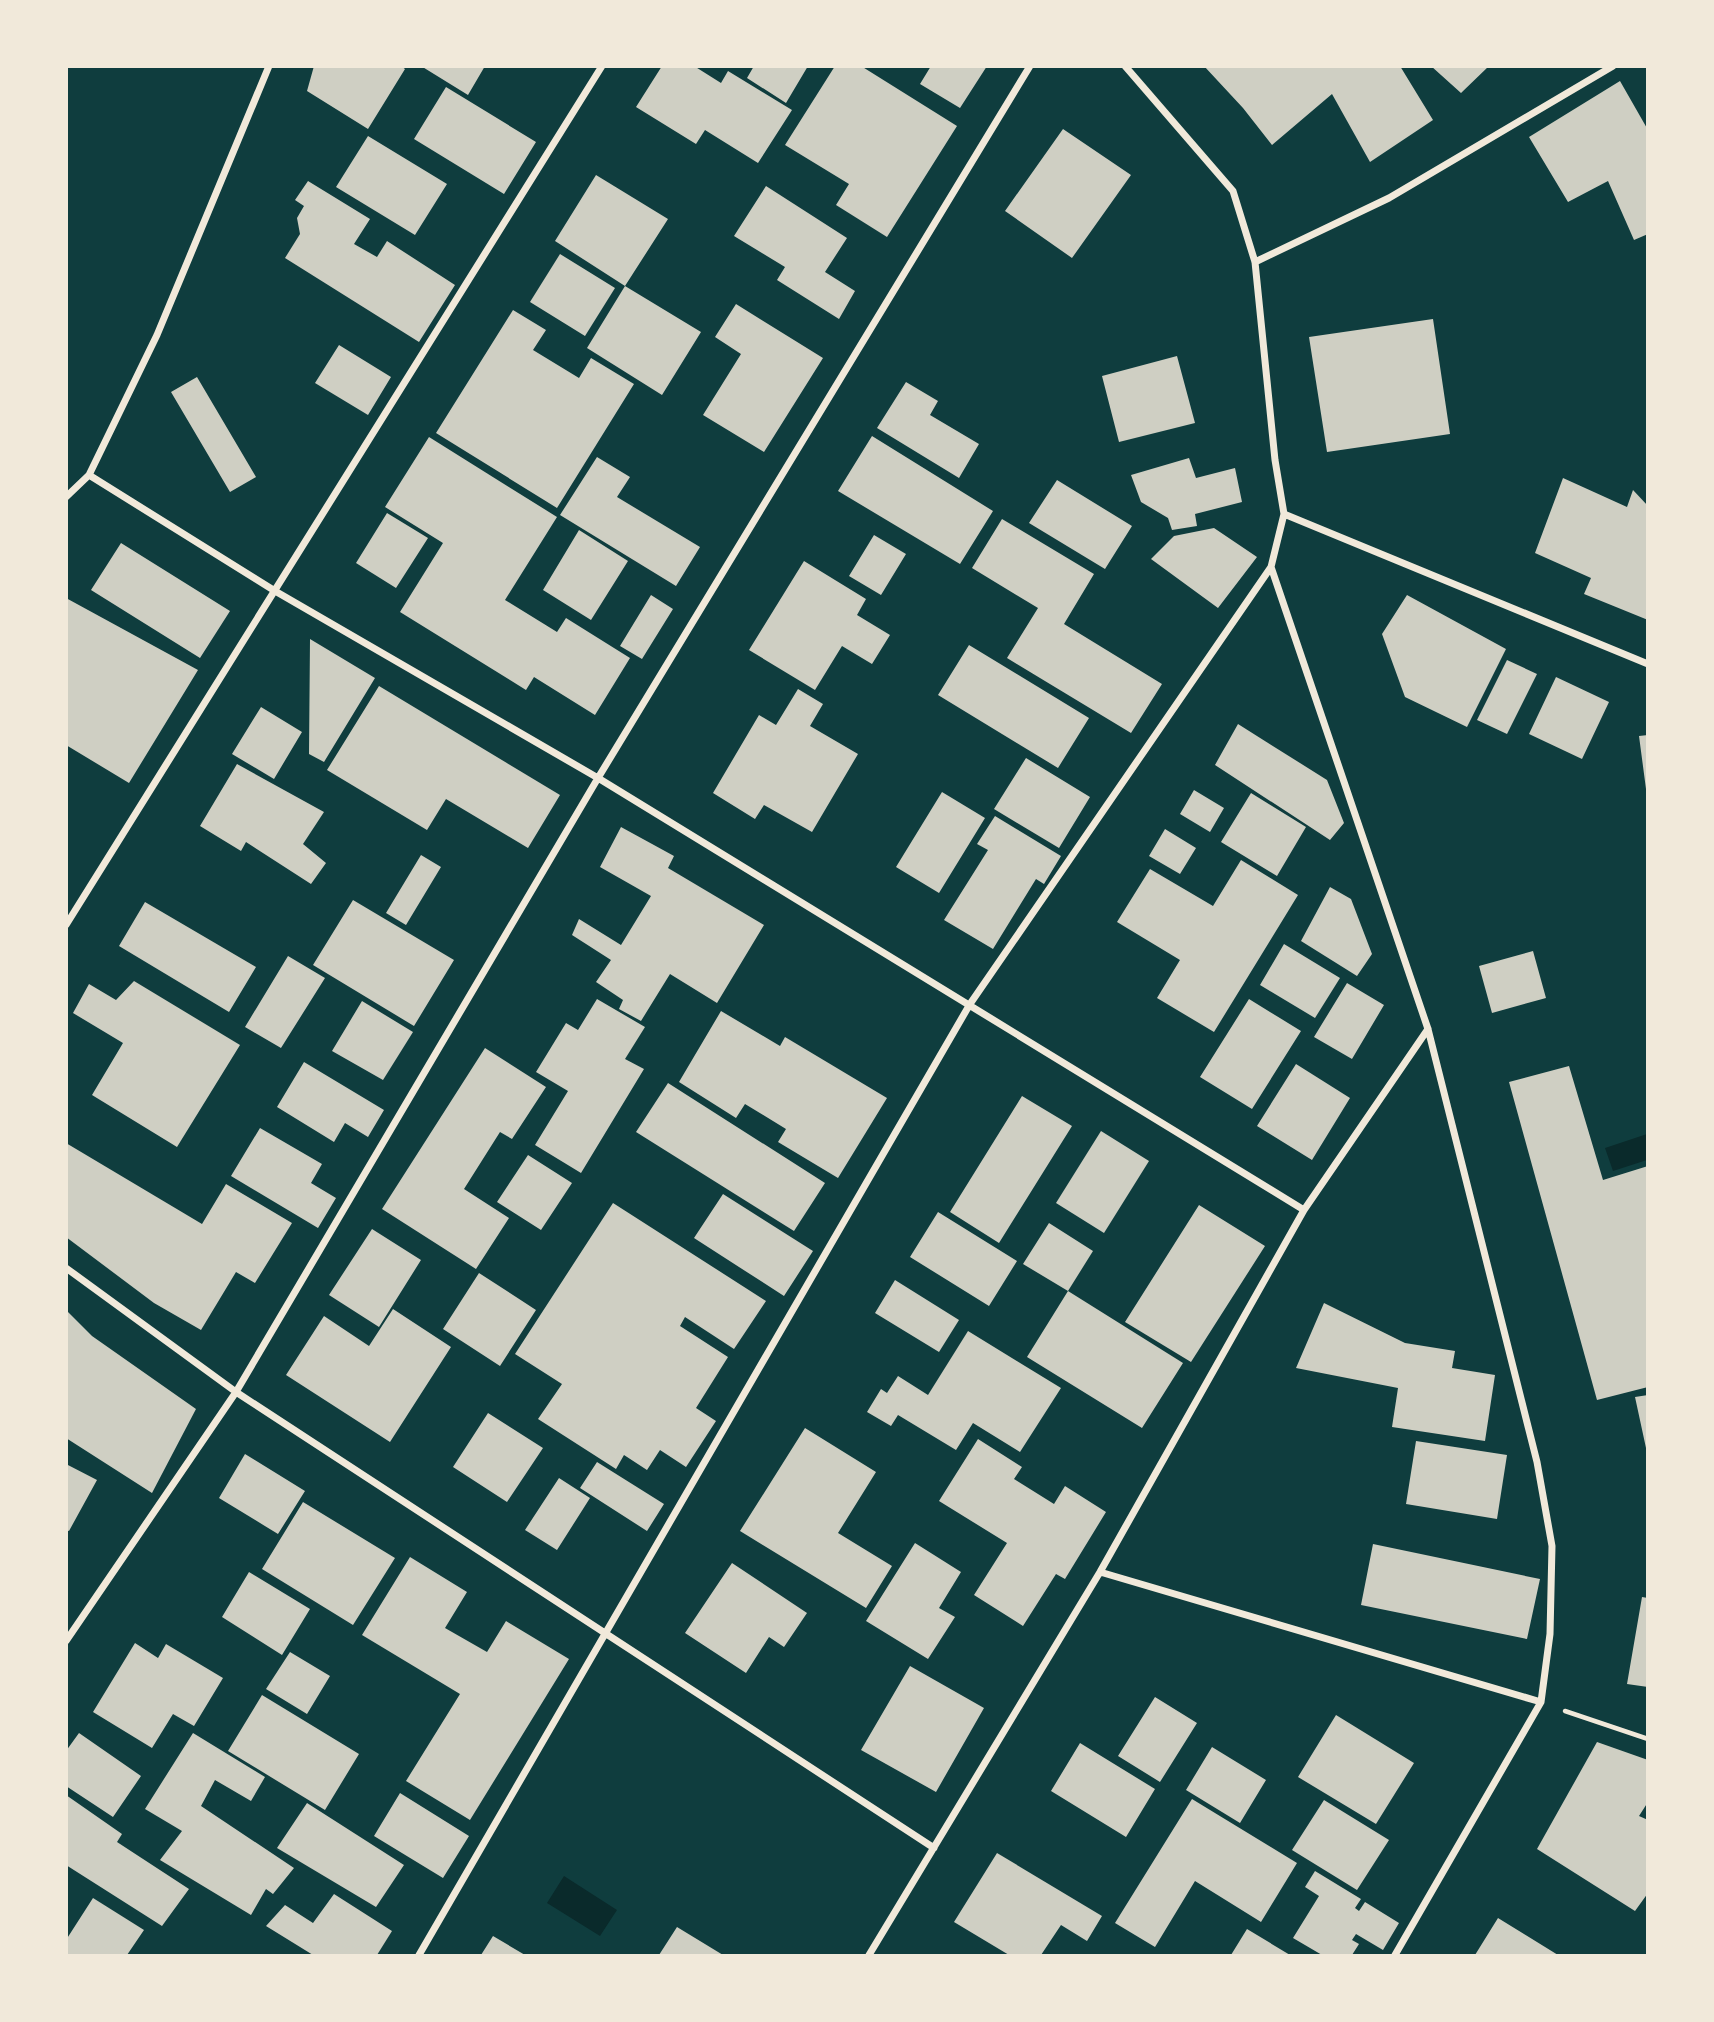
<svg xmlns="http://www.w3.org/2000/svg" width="1714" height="2022" viewBox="0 0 1714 2022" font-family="'PT Sans Narrow',sans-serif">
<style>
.water{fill:#0a2a2b}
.building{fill:#cfcfc3}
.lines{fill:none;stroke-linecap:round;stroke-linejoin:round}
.path{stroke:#f1e9da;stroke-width:4.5}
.minor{stroke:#f1e9da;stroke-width:7}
</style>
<rect width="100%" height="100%" fill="#0f3d3e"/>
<path class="water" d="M1647,1134V1160L1613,1171L1605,1148Z
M564,1876L617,1910L600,1936L547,1903Z"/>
<path class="building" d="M314,66H401L405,69L368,129L307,91Z
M421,66H485L468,95Z
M662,66H694L721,83L728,71L792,110L758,163L705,130L696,144L636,107Z
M754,66H808L786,103L747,78Z
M835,66H861L957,126L887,237L836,205L849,184L785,145Z
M931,66H987L960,108L920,84Z
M1204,66H1400L1433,120L1370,162L1332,94L1272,145L1243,108Z
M1431,66H1489L1461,93Z
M1620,81L1648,130V234L1634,240L1608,181L1568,202L1529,137Z
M446,87L536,142L504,194L414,139Z
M1063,129L1131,175L1072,258L1005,211Z
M368,136L447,184L415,235L336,187Z
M596,175L668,219L625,286L555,241Z
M308,181L370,219L354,244L377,257L387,241L455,285L419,342L285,258L300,234L297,218L304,206L295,200Z
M766,186L847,238L825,272L855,291L839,319L777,280L785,267L734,236Z
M560,254L615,288L585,336L530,302Z
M625,286L701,332L662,395L587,348Z
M736,304L823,358L764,452L703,415L741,354L715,337Z
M513,310L546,330L533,350L579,378L591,358L634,384L557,508L436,433Z
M1433,319L1450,434L1327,452L1309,337Z
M339,345L391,377L368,415L315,383Z
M1177,356L1195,423L1119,442L1102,376Z
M197,377L256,477L230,492L171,392Z
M906,382L938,401L930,415L979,444L959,478L877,428Z
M872,436L993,511L960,564L838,491Z
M429,437L557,517L505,600L557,632L566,618L630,658L595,715L534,677L526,690L400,612L443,543L385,507Z
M597,457L630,477L617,497L700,547L676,586L560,515Z
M1189,458L1196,478L1235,468L1242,502L1195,514L1197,526L1172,530L1168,518L1141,502L1131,475Z
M1563,478L1627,507L1633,490L1648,506V620L1584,594L1591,578L1535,553Z
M1057,480L1132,526L1105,569L1029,523Z
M387,513L428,538L396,588L356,563Z
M1002,519L1094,574L1064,624L1162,684L1131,733L1007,658L1038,608L972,568Z
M1214,528L1257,557L1218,608L1151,559L1174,536Z
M579,530L628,561L591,620L543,590Z
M874,535L906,554L881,595L849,576Z
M121,543L230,611L200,658L91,590Z
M804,561L866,599L857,615L890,635L872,664L842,646L815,690L749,650Z
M651,595L673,609L642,659L620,646Z
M1407,595L1506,649L1467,727L1405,697L1382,634Z
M66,598L198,670L129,783L66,745Z
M310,639L375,678L324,762L309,754Z
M969,645L1089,718L1058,768L938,695Z
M1507,660L1537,674L1507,734L1477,720Z
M1556,677L1609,702L1582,759L1529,734Z
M379,686L560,795L528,848L446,799L427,830L327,770Z
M798,689L823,704L810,726L858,754L812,832L764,805L755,819L713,793L759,715L776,725Z
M261,707L302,732L274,779L232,754Z
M1238,724L1327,780L1344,823L1330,840L1215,765Z
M1648,735V788L1646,789L1639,736Z
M1026,758L1090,797L1059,848L994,809Z
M237,764L324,812L303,844L326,863L311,884L246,842L241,851L200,826Z
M1194,790L1224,808L1210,832L1180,814Z
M942,792L985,818L939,893L896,867Z
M1251,793L1306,827L1277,876L1221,842Z
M995,816L1061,856L1044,884L1036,879L993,949L944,920L988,850L977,844Z
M621,827L674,856L668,868L764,925L717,1003L670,974L641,1021L619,1009L623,1000L596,982L611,960L572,935L579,919L621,945L651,896L600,867Z
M1165,829L1196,848L1180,874L1149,856Z
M421,855L441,867L406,925L386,913Z
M1241,860L1298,895L1214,1032L1157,998L1180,960L1117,922L1150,869L1213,906Z
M1330,887L1351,899L1372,954L1357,976L1301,941Z
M353,900L454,960L414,1026L313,965Z
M145,902L256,967L229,1012L119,946Z
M1284,944L1340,978L1315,1018L1260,985Z
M1533,951L1546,998L1492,1013L1479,966Z
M288,956L325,978L281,1048L245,1027Z
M134,981L240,1045L177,1147L92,1095L123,1043L73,1013L89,984L116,1000Z
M1347,983L1384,1005L1352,1059L1314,1037Z
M597,999L645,1027L625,1059L644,1069L581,1173L535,1145L568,1091L536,1072L566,1023L578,1030Z
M1249,999L1301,1031L1252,1109L1200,1077Z
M362,1001L413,1032L383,1080L332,1051Z
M721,1011L780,1046L785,1037L887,1098L838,1178L778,1142L786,1129L745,1104L736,1118L679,1082Z
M485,1048L546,1087L512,1139L500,1132L464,1189L509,1218L476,1269L382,1209Z
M304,1062L384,1110L368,1137L345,1123L334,1142L277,1107Z
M1296,1064L1350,1098L1312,1160L1257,1126Z
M1569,1066L1603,1180L1648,1166V1387L1597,1400L1509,1082Z
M668,1083L825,1183L794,1231L636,1132Z
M1022,1096L1072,1126L999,1243L950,1212Z
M260,1128L322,1164L311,1183L336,1198L318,1228L231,1176Z
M1101,1131L1149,1161L1104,1233L1056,1203Z
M66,1143L202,1224L226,1184L292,1223L255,1283L236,1272L201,1330L154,1303L66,1237Z
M528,1155L572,1183L541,1230L497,1202Z
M723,1194L813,1251L784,1296L694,1238Z
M613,1203L766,1301L734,1349L685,1317L680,1326L728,1357L696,1408L716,1421L686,1467L660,1450L647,1470L624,1455L616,1469L538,1419L562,1384L515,1354Z
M1199,1205L1265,1246L1191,1362L1125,1322Z
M938,1212L1017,1261L989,1306L910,1257Z
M1049,1223L1093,1251L1068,1291L1023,1264Z
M372,1229L421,1260L379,1327L329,1295Z
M479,1273L536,1310L500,1366L443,1329Z
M895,1280L959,1320L939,1352L875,1313Z
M1068,1291L1183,1363L1142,1428L1027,1357Z
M1324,1303L1405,1343L1455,1351L1452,1368L1495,1375L1485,1441L1392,1427L1398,1388L1296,1368Z
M393,1309L451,1347L390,1442L286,1375L324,1316L369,1346Z
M66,1310L92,1336L196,1409L152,1493L66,1438Z
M968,1331L1061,1388L1020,1452L973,1423L956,1450L898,1415L891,1426L867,1412L881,1389L887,1393L898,1376L928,1395Z
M1648,1395V1448H1646L1635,1397Z
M488,1413L543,1448L507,1502L453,1467Z
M805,1428L876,1472L838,1533L892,1566L866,1608L740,1531Z
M978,1439L1022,1467L1014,1479L1054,1504L1065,1486L1106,1512L1065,1579L1056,1574L1023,1626L974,1595L1007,1543L939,1501Z
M1416,1441L1507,1455L1497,1519L1406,1504Z
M245,1454L305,1491L278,1534L219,1498Z
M597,1462L664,1504L647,1531L580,1488Z
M66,1464L97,1480L69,1531L66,1530Z
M559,1478L590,1498L557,1550L525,1530Z
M303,1502L395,1558L353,1625L262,1569Z
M915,1543L961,1572L939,1608L955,1617L928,1659L866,1621Z
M1373,1544L1540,1579L1527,1639L1361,1605Z
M410,1557L467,1592L445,1628L487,1652L506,1621L569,1659L470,1820L406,1781L460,1694L362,1635Z
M732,1563L807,1613L784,1647L769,1637L746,1673L685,1633Z
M249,1572L310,1609L282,1655L222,1617Z
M1642,1597L1648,1598V1687L1627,1684Z
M135,1643L158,1658L166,1644L223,1678L194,1726L173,1714L152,1748L93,1712Z
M290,1652L330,1676L307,1714L266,1689Z
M910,1666L984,1708L936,1792L861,1750Z
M262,1695L359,1754L325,1810L228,1751Z
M1155,1697L1197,1723L1160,1782L1118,1756Z
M1336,1715L1414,1763L1376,1824L1298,1777Z
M79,1733L141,1776L113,1817L66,1786V1751Z
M193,1733L265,1777L251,1801L215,1780L201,1806L294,1868L273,1894L266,1889L251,1915L160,1860L182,1831L145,1809Z
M1597,1742L1648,1760V1802L1639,1816L1648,1820V1893L1635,1911L1537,1849Z
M1080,1743L1155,1789L1126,1837L1051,1791Z
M1212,1747L1266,1780L1240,1823L1186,1790Z
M400,1793L469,1836L443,1878L374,1836Z
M66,1795L122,1834L117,1842L189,1889L162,1926L66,1865Z
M1192,1799L1297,1863L1261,1922L1195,1881L1155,1947L1115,1923Z
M1324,1800L1389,1840L1357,1890L1292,1850Z
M307,1803L404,1865L376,1907L277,1848Z
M997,1853L1102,1916L1087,1941L1061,1925L1041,1955H1009L954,1922Z
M1315,1871L1361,1899L1355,1908L1359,1911L1365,1902L1399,1923L1383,1950L1356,1934L1352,1940L1359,1944L1352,1955H1322L1293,1938L1319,1896L1305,1887Z
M334,1894L392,1931L377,1955H313L266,1926L285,1905L313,1923Z
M93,1898L144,1930L127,1955H66V1940Z
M1498,1918L1558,1955H1475Z
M677,1927L723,1955H659Z
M1247,1929L1290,1955H1231Z
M493,1936L525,1955H481Z"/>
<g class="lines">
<path class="path" d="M1565,1711L1648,1739"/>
<path class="minor" d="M1125,66L1233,191L1255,262L1275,460L1284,514L1271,567L1428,1029L1537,1462L1552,1546L1550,1634L1541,1702L1395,1955
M1255,262L1389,198L1613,66
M89,475L275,591L598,778L1304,1210
M66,497L89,475L157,335L269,66
M1284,514L1648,664
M66,925L602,66
M66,1268L236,1392L934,1848
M1100,1572L1541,1702
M66,1641L236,1392L598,778L1030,66
M419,1955L970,1004L1271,567
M869,1955L1100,1572L1304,1210L1428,1029"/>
</g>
<rect width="1714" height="2022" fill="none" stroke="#f1e9da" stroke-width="136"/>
</svg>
